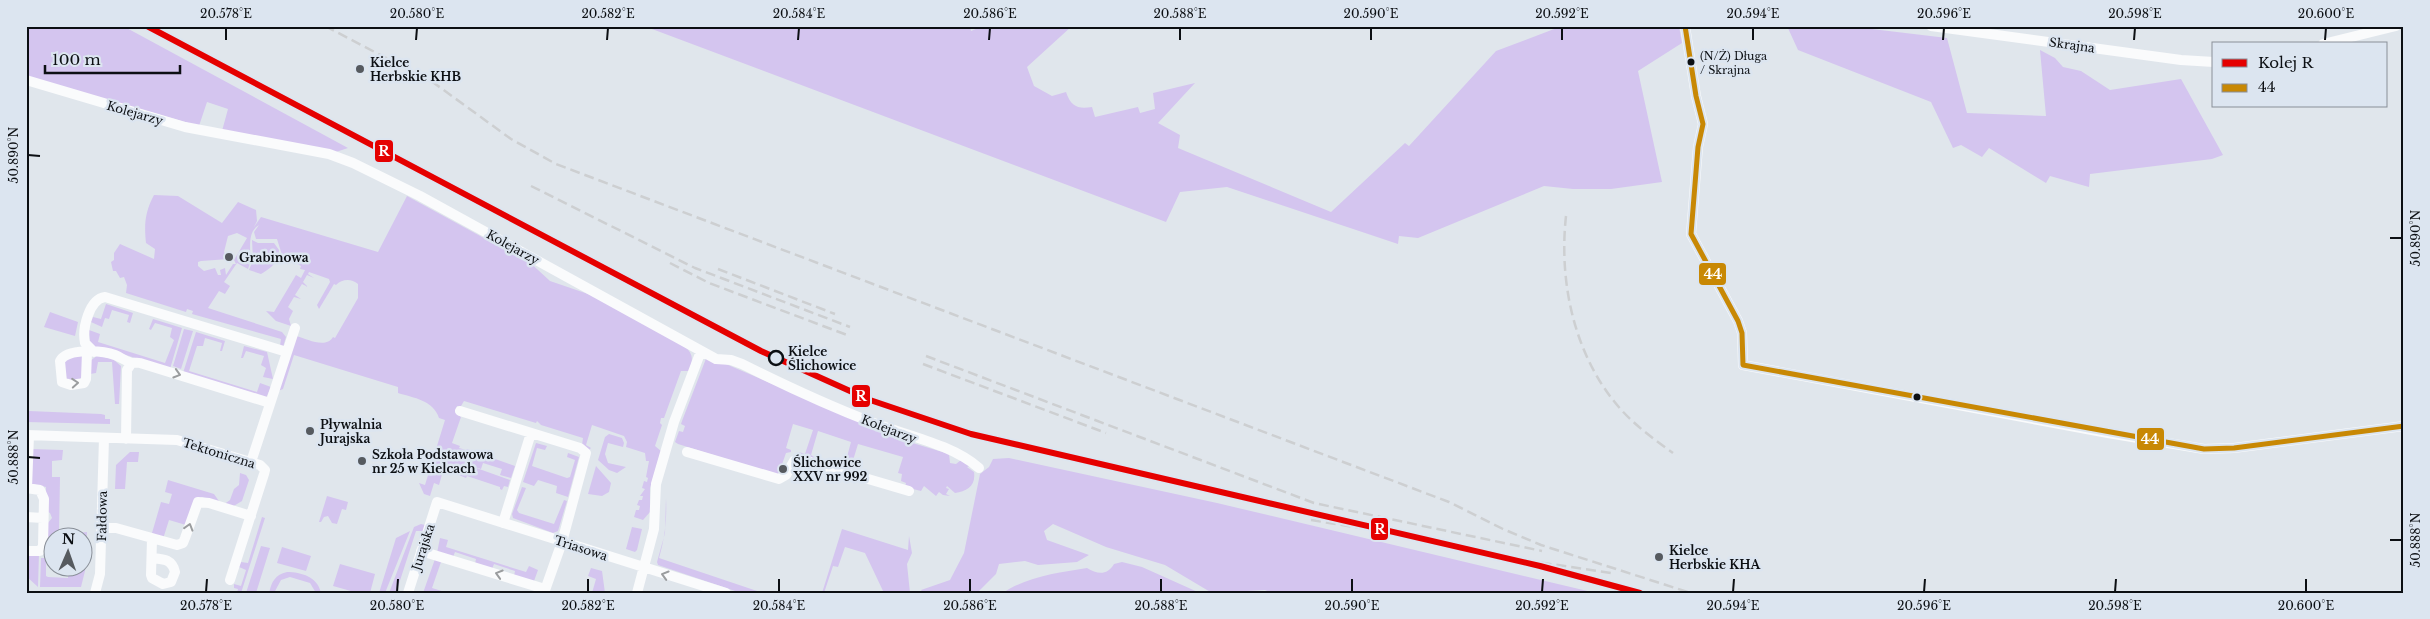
<svg xmlns="http://www.w3.org/2000/svg" width="2430" height="619" viewBox="0 0 2430 619" font-family="'Libre Baskerville',serif">
<style>
.green{fill:#d4c5ef;fill-rule:evenodd}
.lines{fill:none;stroke-linecap:round;stroke-linejoin:round}
.street{stroke:#fafbfc;stroke-width:10}
.rail{stroke:#cdcfd1;stroke-width:2.5;stroke-dasharray:10 5;stroke-linecap:butt}
.bus-1-casing{stroke:#dce5f0;stroke-width:9}
.bus-1{stroke:#c88804;stroke-width:5}
.rail-1-casing{stroke:#dce5f0;stroke-width:10}
.rail-1{stroke:#e50000;stroke-width:6}
.oneway{stroke:#9b9d9f}
.ticks{fill:none;stroke:#0c0f13;stroke-width:2}
.bus-dot{fill:#0c0f13;stroke:#dce5f0;stroke-width:2}
.poi-dot{fill:#565a5f;stroke:#dce5f0;stroke-width:2}
.stop-dot{fill:#dce5f0;stroke:#0c0f13;stroke-width:2.5}
.labels{text-anchor:middle;dominant-baseline:central;stroke-width:5;stroke-linejoin:round;paint-order:stroke}
.bus-label{font-size:11px;fill:#0c0f13;stroke:#dce5f0;text-anchor:start}
.street-label{font-size:12px;fill:#0c0f13;stroke:#dce5f0}
.poi-label{font-size:12px;font-weight:bold;fill:#0c0f13;stroke:#dce5f0;text-anchor:start}
.stop-label{font-size:12px;font-weight:bold;fill:#0c0f13;stroke:#dce5f0;text-anchor:start}
.line-badge{stroke:#dce5f0;stroke-width:2}
.badge-label{font-size:14px;text-anchor:middle;font-weight:bold;fill:#fff}
.neatline{fill:none;stroke:#0c0f13;stroke-width:2}
.ticks-label{font-size:12px;text-anchor:middle;fill:#0c0f13}
</style>
<rect width="100%" height="100%" fill="#e0e6ec"/>
<path class="green" d="M26,26H123L348,148L336,152L222,131L228,109L207,102L199,126L26,76L29,48L26,47Z
M644,26H970L971,31L983,26H1072L1027,67L1034,86L1052,96L1066,92C1071,107 1078,109 1092,107L1095,117L1138,107L1140,113L1155,109L1153,93L1195,83L1158,123L1180,135L1178,148L1331,212L1405,143L1409,146L1496,51L1562,26H1679L1682,43L1638,71L1662,182L1611,189H1573L1544,186L1418,238L1399,236L1398,244L1227,187L1180,192L1166,222Z
M1787,26H1847L1947,38L1967,113L2046,116L2040,50L2055,58L2063,67L2081,71L2110,90L2181,79L2223,155L2212,159L2090,174L2089,187L2050,176L2046,183L1989,148L1982,157L1961,145L1953,148L1931,102L1798,50Z
M154,195L178,196L222,223L238,202L256,210L257,221L254,227L261,217L378,252L407,196L482,237L525,258L550,281L591,295L684,346C694,354 693,360 689,371H681L664,418H661L660,423L662,425L655,446L661,451L650,488V512L643,520L634,517L636,510H639L640,506L637,505L639,500H642L643,496H640L645,489L642,488L644,481L647,482L648,478L646,477L649,461H646L645,453L626,447L627,442L624,436L592,425L586,445L591,448L589,450L582,445L583,438L541,425L537,421L536,423L464,401L461,406H457L455,412L461,417L452,443L460,446L459,448L466,450L467,449L515,466L511,478L500,475L502,469L483,463L481,469L468,465L510,480L508,487L504,486L502,490L500,489V487L467,476L466,478L447,470L443,471L439,485L434,483L430,496L424,494L419,483L425,485L445,420L439,418C433,400 414,398 398,393V387L294,355L283,389L278,391L296,336C307,339 326,349 333,337L335,338L358,298V284C351,278 342,279 336,285L334,284L319,309L317,305L330,282L329,279L309,272L308,274L314,278L307,275L303,282L308,287L302,284L295,295L301,299L294,297L288,307L293,311L289,319L291,326L276,321L266,311L274,312L296,275L301,278L305,270L300,269L301,266L282,255L277,239H256L254,232L259,225C244,234 254,255 248,269L237,263L224,282L230,286L225,294L219,291L208,308L282,332L286,337L283,347L280,346L281,339L192,314L193,311L187,309L186,312L126,293L127,285L124,277L120,278L116,271H113L111,262L114,260V253L120,244L154,259L155,249L146,243C144,224 145,212 154,195ZM237,233L247,238L234,260L236,264H233L226,275L225,268L220,270L221,275H218L215,268L204,271L198,266V262L201,261L229,259L224,252L228,236Z
M252,240L258,243H274L279,250C279,262 270,269 261,274L249,270L253,260Z
M106,304L133,313L130,323L127,322L129,315L112,310L109,319L105,318L102,327L91,322L93,317L101,319Z
M50,312L78,322L75,336L44,327Z
M153,319L182,328L170,369L110,350L98,349L90,345L89,330L100,334L98,342L165,363L174,340L170,337L172,328L155,323L151,330L149,329Z
M184,329L193,331L181,369L173,366Z
M196,332L225,341L222,351H220L222,343L205,338L203,346H197L189,371L257,392L260,383L271,387L266,398L183,373Z
M244,346L267,352L273,379L263,377L266,368L261,365L264,356L246,351L243,358H241Z
M98,355L114,360L121,366L119,404H115L112,362H98L96,373L90,374V361Z
M83,356L82,378L68,382L64,373L65,358Z
M707,356L906,441L949,454L950,463L956,464L961,460L970,466L967,467L974,472C976,486 967,491 955,493L947,486L946,488L949,489L946,494L950,496L943,495L939,492L936,496L924,486L921,491L905,487L906,483L901,481L902,474L898,473L903,457L858,444L851,467L856,471L844,468L851,442L818,431L811,455L817,459L800,455L799,452L805,454L813,430L793,424L786,448L791,450V452L786,453L780,470L784,472L778,475L678,444L675,442L679,431L683,432L685,426L681,424L682,421Z
M26,387C30,393 27,402 29,411L101,414L105,415V419H110V424L26,422Z
M609,434L622,438L624,443L623,447L608,443L605,454L608,463L626,467L617,473L609,470L598,460L605,437Z
M536,443L547,446L545,450L537,448L532,466L567,478L570,477L575,460L567,457L568,453L579,457L568,497L556,493L557,486L538,480L534,486L523,482Z
M31,449L63,450L62,460L52,461V477H60L59,533L52,536V544H45L47,524L52,518L50,513L46,511V487L32,484Z
M130,452H139L138,462H127L125,489H115L116,465Z
M1009,458L1217,503L1596,593H1272L1265,590L1212,593L1165,565L1106,547L1053,524L1044,531L1047,540L1089,555L1077,562L1038,565L1025,561L999,564L996,574L977,593H923L921,590L950,580L964,553L980,474L989,467L993,459Z
M596,466L611,483L609,492L602,496L588,494Z
M240,473L246,475L249,480L242,501L232,507L223,505L230,500L234,489L239,485Z
M168,480L214,494L221,504L202,497L194,501L186,525L169,520L163,539L152,533L161,502L169,504L172,494L165,492Z
M522,487L526,488L517,510L519,513L554,524L564,500L567,501L558,531L553,533L513,518L512,514Z
M327,496L348,502L346,510L342,509L337,524L332,523L328,516L324,517L321,522H319Z
M666,498C667,520 665,537 659,558L763,593H741L658,565L657,562L665,533Z
M262,517L265,518L241,593H237L238,589L234,588V584L241,586L246,570L239,567L241,562L248,563Z
M421,524L425,525L423,531H416L396,593H389L414,527Z
M632,527L642,529L637,550L635,552L626,549Z
M842,529L908,550L909,536L912,553L907,564L910,593H884L865,553L845,547L838,567L833,566L824,593H822Z
M410,531L385,593H379L396,538Z
M87,532L85,571L81,587H40L41,558H44L45,554H49L52,558V560H46V576L48,577L68,578V576H73V567L82,566V536H77V533Z
M440,538L448,540L446,547L526,572L529,566L538,570L534,581L514,576L515,571L494,564L492,569L475,564L476,559L455,552L453,557L437,553Z
M261,546L270,548L256,593H246Z
M282,547L311,556L306,571L277,563Z
M26,553H39L38,587L26,576Z
M435,559L441,562L432,588L448,593H423Z
M1122,562L1142,567L1200,593H1003C1028,576 1058,573 1087,568C1097,574 1107,576 1114,564Z
M340,564L375,574L370,593H358L333,586Z
M591,568L602,571L605,593H592L596,579L588,576Z
M287,572C301,572 318,577 321,593H316L310,583L290,577L281,580L274,593H269C272,581 275,575 287,572Z"/>
<g class="lines">
<path class="street" d="M1685,26L1696,96L1703,124L1698,147L1691,234L1738,321L1742,333L1743,365L2108,433L2204,449L2234,448L2404,426
M1931,26L2181,60L2214,62
M2323,44L2396,26
M26,80L185,127L329,154L353,163L420,196L716,359L731,360L742,364C784,385 827,405 871,422C904,435 952,444 979,468
M87,352L86,379L84,383L71,385L62,382L60,361C67,348 102,350 115,355C120,357 124,360 129,362C132,364 136,362 140,363L270,403
M94,352L85,343C82,329 89,299 105,297L287,352
M460,411L580,448L586,453L562,542L544,593
M26,435L177,440L260,465L265,470L264,474L230,580
M126,439L127,370L131,364
M687,452L779,479L786,475L794,461L800,459L909,491
M251,462L295,328
M26,488L40,490L44,499L43,546L40,551H26
M27,488L29,435
M26,517L43,518
M503,523L531,433
M101,528H116L177,545L183,543L185,538L198,502L209,503L251,516
M421,551L545,589
M152,558C163,559 172,559 175,572L171,582L163,584L152,578L151,575L152,539
M95,593L100,574L104,438
M408,593L437,502L726,593
M637,593L654,529L656,484L674,422L701,351"/>
<path class="rail" d="M325,26L434,83L511,139L556,164L1449,502L1503,529L1541,545L1691,593
M531,186L695,268L850,327
M1566,216C1559,280 1573,349 1613,400C1629,421 1652,438 1673,453
M670,263L709,283L847,335
M718,269L835,314
M926,356L1314,503L1542,551
M923,364L1106,433
M1311,520L1409,536
M1497,556L1611,573"/>
<defs>
<path id="bus-1" d="M1685,26L1696,96L1703,124L1698,147L1691,234L1738,321L1742,333L1743,365L2204,449L2234,448L2404,426"/>
</defs>
<use href="#bus-1" class="bus-1-casing"/>
<use href="#bus-1" class="bus-1"/>
<defs>
<path id="rail-1" d="M147,26L761,351L870,400L971,434L1540,566L1640,593"/>
</defs>
<use href="#rail-1" class="rail-1-casing"/>
<use href="#rail-1" class="rail-1"/>
</g>
<defs><path id="oneway-chevron" d="M-2-3.5L2.5 0L-2 3.5" fill="none" stroke-width="1.6" stroke-linecap="round" stroke-linejoin="round" transform="scale(1.25)"/></defs>
<g class="oneway">
<use href="#oneway-chevron" transform="translate(177 374) rotate(17)"/>
<use href="#oneway-chevron" transform="translate(75 383) rotate(-4)"/>
<use href="#oneway-chevron" transform="translate(189 527) rotate(-73)"/>
<use href="#oneway-chevron" transform="translate(499 574) rotate(-163)"/>
<use href="#oneway-chevron" transform="translate(665 575) rotate(-164)"/>
</g>
<path class="ticks" d="M226,40V28M416,40L417,28M607,40L608,28M798,40L799,28M989,40L990,28M1180,40V28M1371,40V28M1562,40V28M1753,40V28M1943,40L1944,28M2134,40L2135,28M2325,40L2326,28M28,155L40,156M2390,238H2402M28,457L40,458M2390,540H2402M206,592L207,579M397,592L398,579M588,592V579M779,592V579M970,592V579M1161,592V579M1352,592V579M1542,592L1543,579M1733,592L1734,579M1924,592L1925,579M2115,592L2116,579M2306,592V579"/>
<g class="bus-dot">
<circle cx="1691" cy="62" r="4.5"/>
<circle cx="1917" cy="397" r="4.5"/>
</g>
<g class="poi-dot">
<circle cx="360" cy="69" r="5"/>
<circle cx="229" cy="257" r="5"/>
<circle cx="310" cy="431" r="5"/>
<circle cx="362" cy="461" r="5"/>
<circle cx="783" cy="469" r="5"/>
<circle cx="1659" cy="557" r="5"/>
</g>
<circle class="stop-dot" cx="776" cy="358" r="7"/>
<g class="labels">
<g class="bus-label">
<text x="1700" y="56">(N/Ż) Długa<tspan x="1700" dy="14">/ Skrajna</tspan></text>
</g>
<g class="street-label">
<text transform="translate(2072 45) rotate(8)">Skrajna</text>
<text transform="translate(135 113) rotate(16)">Kolejarzy</text>
<text transform="translate(513 247) rotate(29)">Kolejarzy</text>
<text transform="translate(889 429) rotate(21)">Kolejarzy</text>
<text transform="translate(219 453) rotate(17)">Tektoniczna</text>
<text transform="translate(102 516) rotate(-89)">Fałdowa</text>
<text transform="translate(423 547) rotate(-72)">Jurajska</text>
<text transform="translate(581 548) rotate(18)">Triasowa</text>
</g>
<g class="poi-label">
<text x="370" y="62">Kielce<tspan x="370" dy="14">Herbskie KHB</tspan></text>
<text x="239" y="257">Grabinowa</text>
<text x="320" y="424">Pływalnia<tspan x="320" dy="14">Jurajska</tspan></text>
<text x="372" y="454">Szkoła Podstawowa<tspan x="372" dy="14">nr 25 w Kielcach</tspan></text>
<text x="793" y="462">Ślichowice<tspan x="793" dy="14">XXV nr 992</tspan></text>
<text x="1669" y="550">Kielce<tspan x="1669" dy="14">Herbskie KHA</tspan></text>
</g>
<g class="stop-label">
<text x="788" y="351">Kielce<tspan x="788" dy="14">Ślichowice</tspan></text>
</g>
</g>
<g class="line-badge">
<rect x="374" y="139" width="20" height="24" rx="5" fill="#e50000"/>
<rect x="1698" y="262" width="29" height="24" rx="5" fill="#c88804"/>
<rect x="851" y="384" width="20" height="24" rx="5" fill="#e50000"/>
<rect x="2136" y="427" width="29" height="24" rx="5" fill="#c88804"/>
<rect x="1370" y="517" width="19" height="24" rx="5" fill="#e50000"/>
</g>
<g class="badge-label">
<text x="384" y="156">R</text>
<text x="1713" y="279">44</text>
<text x="861" y="401">R</text>
<text x="2150" y="444">44</text>
<text x="1380" y="534">R</text>
</g>
<rect width="2430" height="619" fill="none" stroke="#dce5f0" stroke-width="55"/>
<rect x="2212" y="42" width="175" height="65" fill="#dce5f0" stroke="#898f98"/>
<rect x="2222" y="59" width="25" height="8" fill="#e50000" stroke="#898f98"/>
<text x="2258" y="68" font-size="15" fill="#0c0f13">Kolej R</text>
<rect x="2222" y="84" width="25" height="8" fill="#c88804" stroke="#898f98"/>
<text x="2258" y="92" font-size="15" fill="#0c0f13">44</text>
<g transform="translate(68 552) rotate(2)"><circle r="24" fill="#dce5f0" stroke="#898f98"/>
<path d="M0-4L9 19L0 12L-9 19Z" fill="#565a5f"/>
<text y="-8" font-size="14" font-weight="bold" text-anchor="middle" fill="#0c0f13">N</text>
</g>
<path d="M45 65v8h135v-8" fill="none" stroke="#0c0f13" stroke-width="2.5"/>
<text x="52" y="65" font-size="15" fill="#0c0f13" stroke="#dce5f0" stroke-width="4" paint-order="stroke">100 m</text>
<rect x="28" y="28" width="2374" height="564" class="neatline"/>
<g class="ticks-label">
<text x="226" y="18">20.578°E</text>
<text x="417" y="18">20.580°E</text>
<text x="608" y="18">20.582°E</text>
<text x="799" y="18">20.584°E</text>
<text x="990" y="18">20.586°E</text>
<text x="1180" y="18">20.588°E</text>
<text x="1371" y="18">20.590°E</text>
<text x="1562" y="18">20.592°E</text>
<text x="1753" y="18">20.594°E</text>
<text x="1944" y="18">20.596°E</text>
<text x="2135" y="18">20.598°E</text>
<text x="2326" y="18">20.600°E</text>
<text transform="translate(14 155) rotate(-90)" y="4">50.890°N</text>
<text transform="translate(2416 238) rotate(-90)" y="4">50.890°N</text>
<text transform="translate(14 457) rotate(-90)" y="4">50.888°N</text>
<text transform="translate(2416 540) rotate(-90)" y="4">50.888°N</text>
<text x="206" y="610">20.578°E</text>
<text x="397" y="610">20.580°E</text>
<text x="588" y="610">20.582°E</text>
<text x="779" y="610">20.584°E</text>
<text x="970" y="610">20.586°E</text>
<text x="1161" y="610">20.588°E</text>
<text x="1352" y="610">20.590°E</text>
<text x="1542" y="610">20.592°E</text>
<text x="1733" y="610">20.594°E</text>
<text x="1924" y="610">20.596°E</text>
<text x="2115" y="610">20.598°E</text>
<text x="2306" y="610">20.600°E</text>
</g>
</svg>
